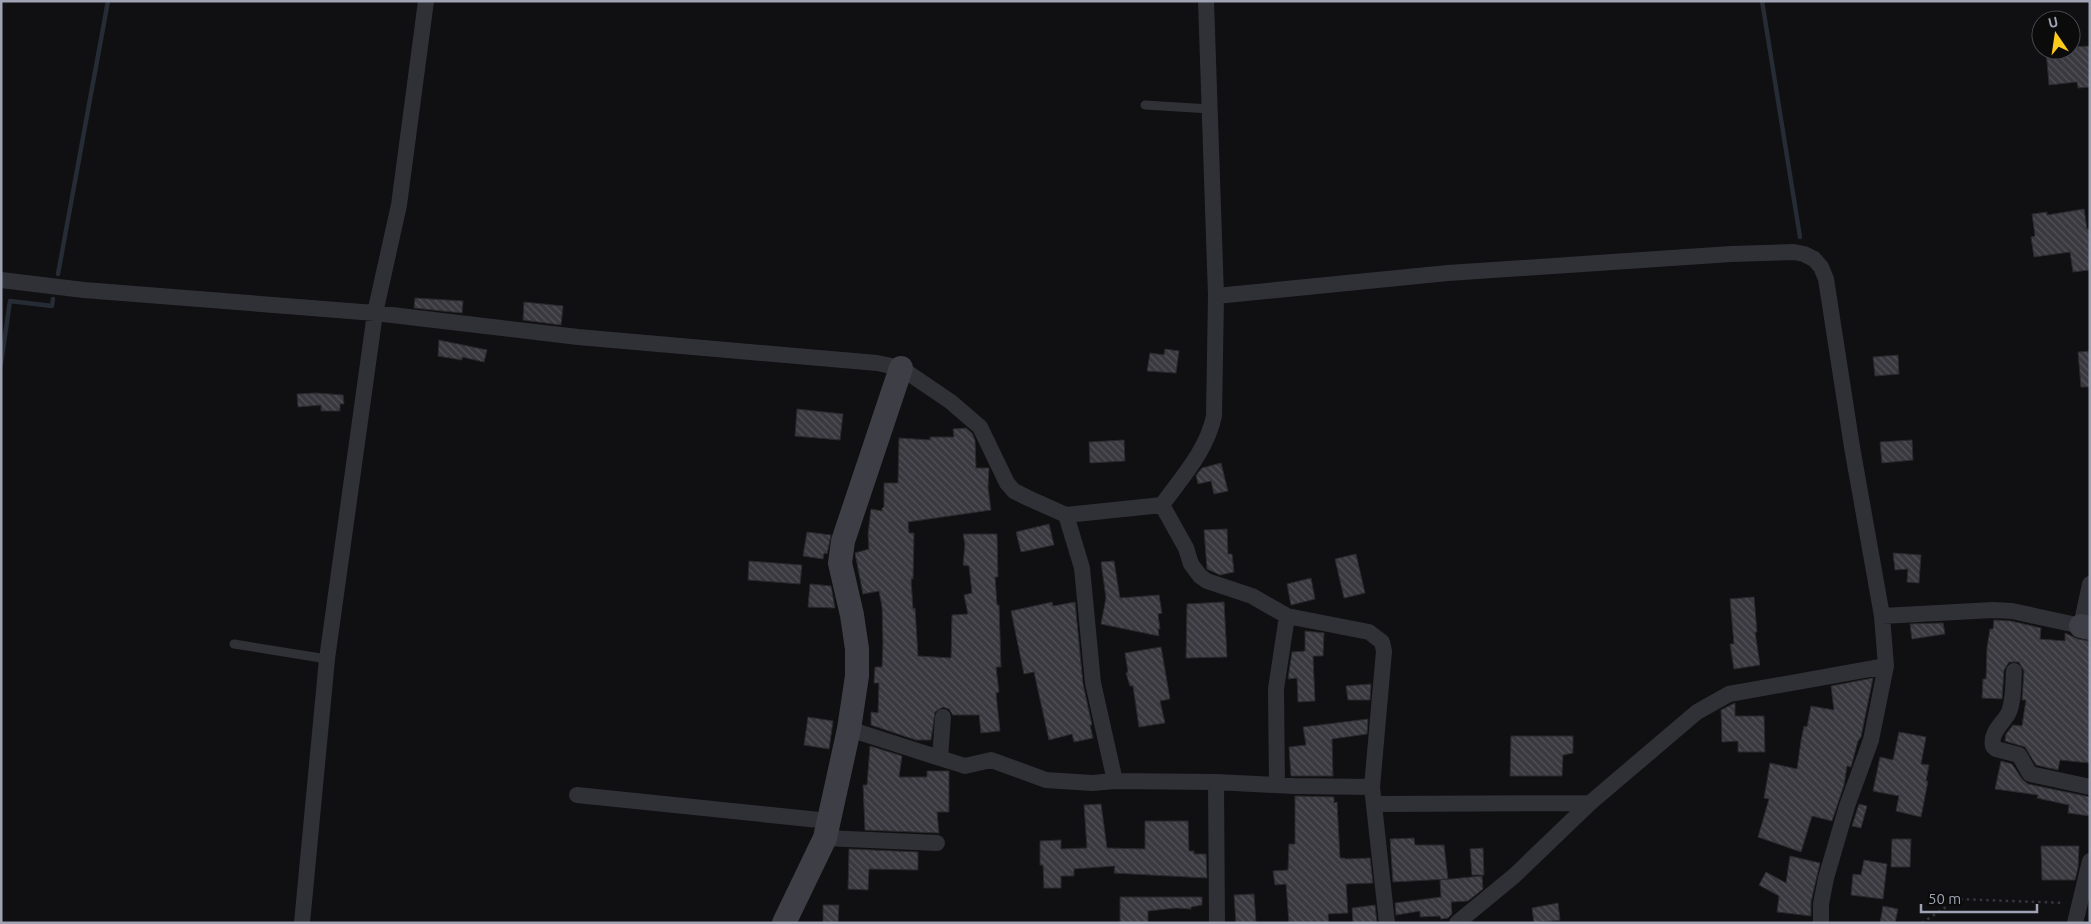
<svg xmlns="http://www.w3.org/2000/svg" width="2091" height="924" viewBox="0 0 2091 924" font-family="Ubuntu,sans-serif">
<style>
.lines{fill:none;stroke-linecap:round;stroke-linejoin:round}
.stream{stroke:#252c35;stroke-width:4.5}
.building{fill:url(#building-back-hatch);stroke:#2a292d}
.path{stroke:#36373d;stroke-width:2.5;stroke-dasharray:2.5 4;stroke-linecap:butt}
.lane{stroke:#303136;stroke-width:9}
.street{stroke:#303136;stroke-width:16}
.secondary{stroke:#3e3f46;stroke-width:24}
</style>
<defs>
<pattern id="building-back-hatch" width="6" height="6" patternUnits="userSpaceOnUse" patternTransform="scale(1.25)"><rect width="6" height="6" fill="#39393f"/><path d="M-1 5l2 2M0 0l6 6M5-1l2 2" fill="none" stroke="#525258"/></pattern>
</defs>
<rect width="100%" height="100%" fill="#100f11"/>
<g class="lines">
<path class="stream" d="M1762,1L1800,237
M58,274L108,1
M1,364L10,301L52,306L53,299"/>
</g>
<path class="building" d="M2090,46V87L2078,88L2077,82L2049,85L2046,50H2071V47Z
M2084,209L2087,229H2090V270L2073,272L2070,252L2034,257L2031,237L2035,236L2032,214L2047,212V215Z
M415,298L463,301L462,313L414,308Z
M524,302L563,306L561,325L523,320Z
M439,340L487,350L484,362L462,357V360L438,356Z
M1165,349L1179,351L1176,373L1147,371L1150,353L1164,355Z
M2090,351V387H2081L2078,352Z
M1898,355L1899,374L1875,376L1873,357Z
M316,393L343,395L344,404H340V411H321V405L298,407L297,394Z
M797,409L843,414L840,440L795,436Z
M966,428L972,433L975,440L976,468H989L988,487L991,510L908,522L909,533H914L913,579H911L913,609L915,608L918,656L951,658L952,615L968,614L964,595L972,593L969,566L963,565L965,544L963,534H997L998,577H995L997,605H999L1001,667H996L999,692L996,693L1000,731L981,733L979,715H953L949,709L943,707L935,712L931,740H916L871,725V712L878,713L879,683H874L875,667H882L883,644L882,607L879,591L863,594L855,553L869,549L868,534L871,509L882,511V508L884,507V483H898L899,438L930,440V437H954L953,429Z
M1124,440L1125,461L1090,463L1089,442Z
M1912,440L1913,460L1882,463L1880,442Z
M1221,463L1228,491L1214,494L1211,481L1198,484L1196,475L1202,468Z
M1049,524L1054,545L1021,552L1016,532Z
M1227,529L1228,554H1232L1234,572L1220,575L1207,569L1204,530Z
M807,532L831,535L827,554L824,553L823,559L803,556Z
M1893,553L1921,555L1919,583L1907,582L1908,569L1895,570Z
M1356,554L1365,593L1344,598L1335,559Z
M749,561L802,565L800,584L748,580Z
M1114,561L1120,598L1159,595L1162,613L1158,614L1160,629H1158L1159,636L1101,624L1106,598L1101,562Z
M1311,578L1315,599L1291,605L1287,584Z
M810,584L831,586L835,608L808,607Z
M1754,597L1757,632H1755L1760,665L1734,669L1730,644H1734L1730,599Z
M1052,602L1053,606L1075,602L1083,684L1092,725H1090L1093,738L1074,742L1072,734L1049,740L1034,672L1024,674L1011,611Z
M1224,602L1227,657L1186,658L1187,604Z
M1994,620L2011,621L2041,628L2040,639L2065,641V633L2078,639L2090,641V763L2060,760L2058,770L2036,765L2025,747L2005,741L2006,734L2013,725L2022,726L2026,700H2022L2024,671L2019,662H2009L2004,670L2002,699L1982,698L1983,679H1986L1987,648L1990,629H1993Z
M1943,623L1945,634L1912,639L1910,624Z
M1305,631L1324,633L1323,656H1313L1315,701L1298,702L1297,678L1288,679L1292,652L1305,651Z
M1161,647L1170,699L1160,701L1165,723L1139,727L1133,686H1130L1126,673L1128,672L1125,653Z
M1873,678L1861,737L1858,741L1851,767L1847,766L1844,785L1832,821L1812,816L1801,852L1758,837L1769,799L1764,798L1770,763L1797,769L1801,741L1804,726L1807,727L1811,706L1834,710L1831,686Z
M1371,684L1370,700H1348L1346,686Z
M1735,703V716H1764L1765,752H1738V741L1722,742L1721,710Z
M808,717L833,721L829,749L804,745Z
M1368,719L1367,734L1332,739L1333,776H1291L1289,747L1306,745L1303,727Z
M1899,732L1926,737L1921,764L1929,765L1926,781H1928L1921,817L1896,811L1899,796L1873,791L1880,757L1893,760Z
M1511,736H1573V753L1563,755L1562,776H1510Z
M870,746L902,756L899,777H927V771H949V812H937L939,833L865,830L863,785H867Z
M2001,761L2012,764L2022,779L2028,784L2090,797V816L2068,813L2069,805L2037,798L2038,795L1995,789Z
M1295,796L1334,797V803L1337,802L1340,858H1345V859L1370,858L1373,883L1346,884L1348,913L1328,914L1329,923H1289L1286,884L1275,885L1273,871L1288,870L1289,844H1295Z
M1101,804L1107,848L1145,849V821H1188L1189,851H1194V854H1206L1207,878L1114,873L1115,866L1074,869V876H1061V888H1044L1043,865H1040V841L1061,840V849L1087,848L1084,805Z
M1859,804L1867,806L1861,828L1852,826Z
M1414,838L1415,845H1444L1448,879L1393,882L1390,839Z
M1892,839H1911L1910,867H1891Z
M2041,846H2079L2078,868L2075,880H2042Z
M1483,848L1484,875H1472L1470,849Z
M849,849L918,852V870L869,869L868,890L848,889Z
M1790,856L1820,863L1811,902V916L1777,912L1779,896L1759,885L1766,872L1786,883Z
M1864,860L1887,864L1883,899L1851,895L1853,874L1861,875Z
M1482,876L1483,889L1468,901L1451,902L1452,914L1448,918L1441,919L1440,916L1420,917V911L1396,915L1395,903L1441,897L1440,880Z
M1254,894L1256,923H1236L1234,895Z
M1120,897H1202V905L1191,907V909L1176,908L1148,911V923H1120Z
M1558,903L1560,920L1534,923L1532,908Z
M823,905H839L838,923H823Z
M1375,905L1377,923H1353L1352,908Z
M1883,906L1898,909L1895,923H1880Z"/>
<g class="lines">
<path class="path" d="M1922,923L1958,899L2064,903"/>
<path class="lane" d="M1145,105L1210,109
M234,644L327,659"/>
<path class="street" d="M1206,1L1216,296
M1,280L84,290L375,313L578,337L877,363L901,368L951,402L980,427L1007,483L1014,491L1028,498L1066,515L1162,505C1182,477 1207,450 1214,416L1216,296L1448,273L1731,254L1794,252L1804,254L1814,259L1821,267L1826,279L1852,447L1882,616L1993,610L2012,611L2081,626L2090,584
M1162,505L1186,548L1191,564L1200,576L1207,581L1252,596L1287,616L1369,632L1382,642L1384,651L1372,787L1387,923
M1066,515L1082,568L1093,683L1115,781
M2014,671C2013,684 2014,702 2008,714C2002,724 1990,733 1993,746L1996,749L2019,755L2030,774L2090,787
M849,729L965,766L991,760L1046,780L1092,783L1115,781L1216,782L1294,786L1372,787
M940,758L943,717
M1216,782L1217,923
M1277,785L1276,689L1287,616
M577,795L829,821
M1374,804L1590,803L1697,712L1729,694L1886,666
M825,838L937,843
M302,923L327,659L375,313L399,205L426,1
M1457,923L1514,876L1590,803
M1821,923V904L1826,878L1847,806L1871,740L1886,666L1882,616
M2075,923L2090,861"/>
<path class="secondary" d="M2081,626L2090,628
M784,923L825,838L849,729L857,676V649L852,615L840,563L843,541L901,368"/>
</g>
<rect width="2091" height="924" fill="none" stroke="#9fa3b3" stroke-width="5"/>
<g transform="translate(2056 35) rotate(347)"><circle r="24" fill="#0b0b0c" stroke="#46484f"/>
<path d="M0-4L9 19L0 12L-9 19Z" fill="#fecb1a"/>
<text y="-8" font-size="14" font-weight="bold" text-anchor="middle" fill="#9fa3b3">U</text>
</g>
<path d="M1921 904v8h116v-8" fill="none" stroke="#9fa3b3" stroke-width="2.5"/>
<text x="1928" y="904" font-size="15" fill="#9fa3b3" stroke="#0b0b0c" stroke-width="4" paint-order="stroke">50 m</text>
</svg>
